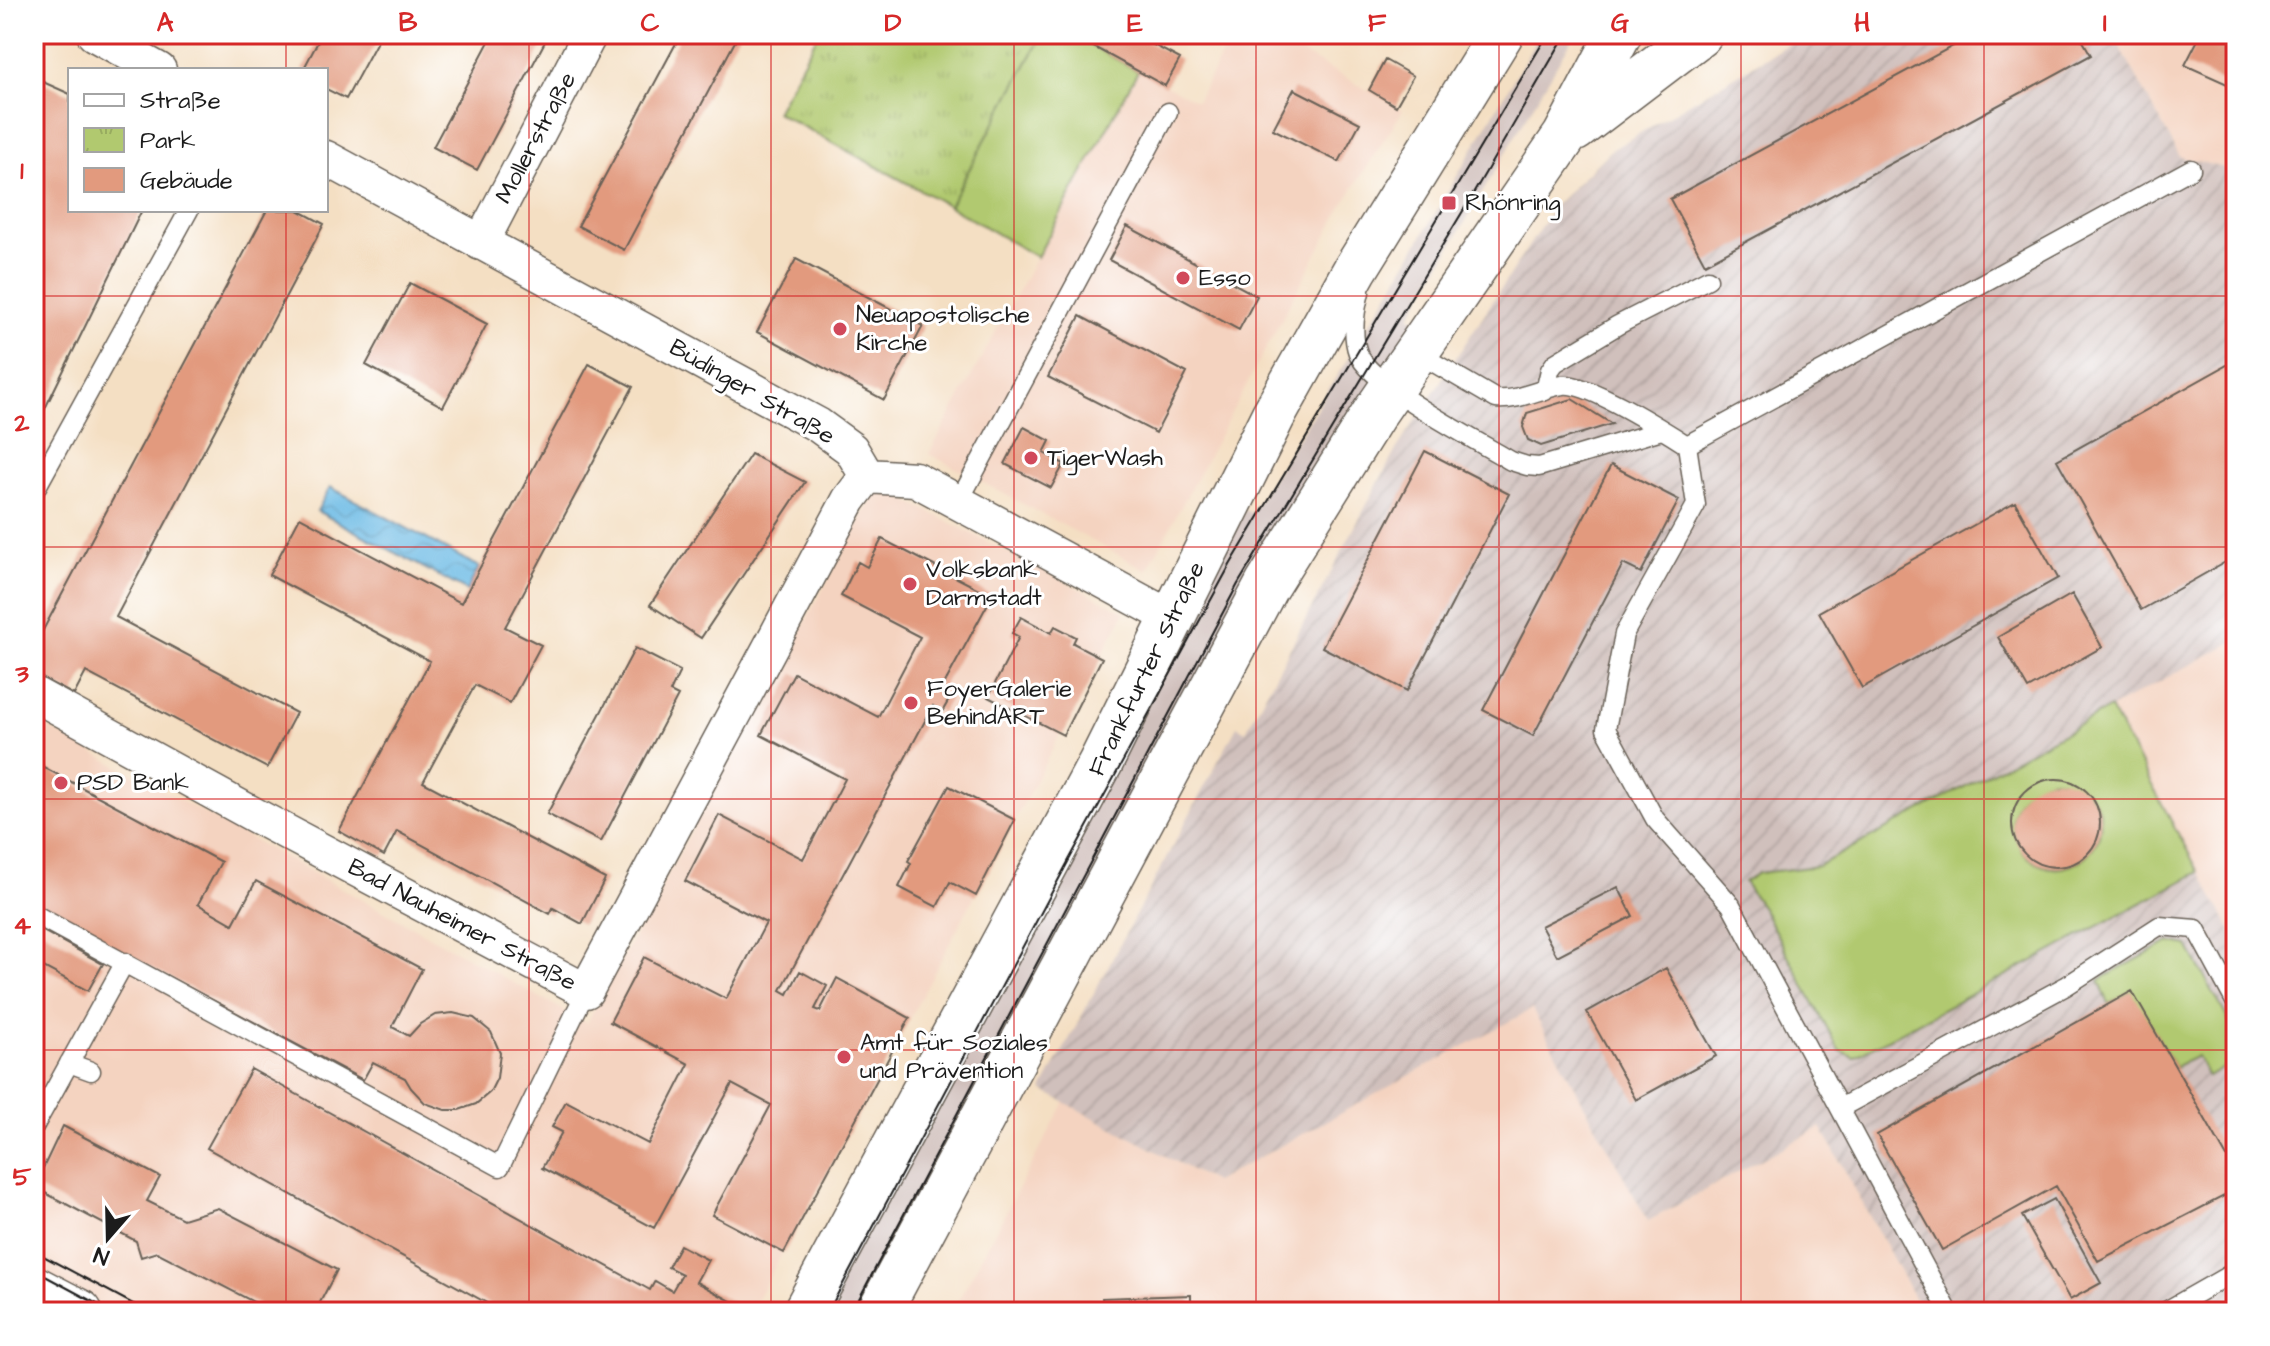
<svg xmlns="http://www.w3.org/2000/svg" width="2270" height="1346" viewBox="0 0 2270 1346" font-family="'Architects Daughter',sans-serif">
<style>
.built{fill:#f4d3c0}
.industrial{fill:url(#industrial-furrows)}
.railway{fill:#d0c0bc}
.grass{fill:#b1c96f;stroke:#667246;stroke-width:2;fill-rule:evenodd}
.park{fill:url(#park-tufts);stroke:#667246;stroke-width:2}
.water{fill:url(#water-waves);stroke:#426a80;stroke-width:2}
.building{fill:#e29a7e}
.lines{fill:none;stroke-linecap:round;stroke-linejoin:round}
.service-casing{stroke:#686056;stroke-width:21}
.minor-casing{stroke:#686056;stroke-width:37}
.tertiary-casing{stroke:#686056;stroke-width:47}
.secondary-casing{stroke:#686056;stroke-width:47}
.service{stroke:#fff;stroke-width:18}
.minor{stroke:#fff;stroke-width:34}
.tertiary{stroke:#fff;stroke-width:44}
.secondary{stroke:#fff;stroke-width:44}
.tram{stroke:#1c1c1c;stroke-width:2}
.grid{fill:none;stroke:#d62828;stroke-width:2;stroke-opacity:0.55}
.poi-dot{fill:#d1495b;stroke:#fff;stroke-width:3}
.labels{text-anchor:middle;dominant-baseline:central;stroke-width:6;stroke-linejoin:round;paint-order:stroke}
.street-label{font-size:24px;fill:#1c1c1c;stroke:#fff}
.poi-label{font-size:24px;fill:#1c1c1c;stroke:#fff;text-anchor:start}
.neatline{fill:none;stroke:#d62828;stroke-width:3}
.grid-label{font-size:26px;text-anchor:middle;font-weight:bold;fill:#d62828}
</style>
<defs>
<pattern id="industrial-furrows" width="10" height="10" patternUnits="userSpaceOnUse" patternTransform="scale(2)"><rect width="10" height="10" fill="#d0c0bc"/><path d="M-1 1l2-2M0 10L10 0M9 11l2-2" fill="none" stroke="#b2a4a1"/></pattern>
<pattern id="park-tufts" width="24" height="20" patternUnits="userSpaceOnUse" patternTransform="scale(2)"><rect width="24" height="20" fill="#b1c96f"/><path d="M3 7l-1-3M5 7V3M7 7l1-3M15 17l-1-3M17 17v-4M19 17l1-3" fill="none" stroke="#98ac60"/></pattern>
<pattern id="water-waves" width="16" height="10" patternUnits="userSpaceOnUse" patternTransform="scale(2)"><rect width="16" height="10" fill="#69b9e4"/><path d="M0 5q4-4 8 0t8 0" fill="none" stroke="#5a9ec3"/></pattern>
</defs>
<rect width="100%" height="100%" fill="#fff"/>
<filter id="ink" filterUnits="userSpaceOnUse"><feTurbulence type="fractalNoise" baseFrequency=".0125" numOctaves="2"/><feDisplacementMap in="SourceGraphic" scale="16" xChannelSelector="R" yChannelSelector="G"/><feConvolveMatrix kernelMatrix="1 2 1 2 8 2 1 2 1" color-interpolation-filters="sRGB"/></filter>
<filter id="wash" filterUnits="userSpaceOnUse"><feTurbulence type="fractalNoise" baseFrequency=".006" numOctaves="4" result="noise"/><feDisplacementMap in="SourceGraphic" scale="32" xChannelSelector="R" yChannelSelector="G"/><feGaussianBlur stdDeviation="1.8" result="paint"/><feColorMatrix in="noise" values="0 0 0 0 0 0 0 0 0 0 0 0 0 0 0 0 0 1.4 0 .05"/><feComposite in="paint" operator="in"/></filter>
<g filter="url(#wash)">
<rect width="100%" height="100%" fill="#f4dfc3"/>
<path class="built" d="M1233,34H1268L1403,110L1344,203L1147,570L929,454L1138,71L1197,101Z
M2113,34H2236V171L2180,157Z
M879,486L1125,612L910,1018L750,1312H34V720L587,1023Z
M2236,640V939L2110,708Z
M1532,1008L1648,1221L1821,1127L1922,1312H952L1065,1102L1214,1182Z"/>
<path class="industrial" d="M1805,34H2113L2180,157L2236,171V640L2111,708L2236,939V1303L2219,1312H1922L1821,1127L1648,1221L1532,1009L1214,1182L1042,1090L1237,726L1246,731L1396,450L1556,204L1610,151Z"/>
<path class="railway" d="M1540,34H1575L1410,316L1418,320L859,1312H823L1245,510L1251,513L1390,291Z"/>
<path class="grass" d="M1043,34H1070L1138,71L1037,257L949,206Z
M2110,708L2199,872L1854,1057L1839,1050L1763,909L1744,882L1758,873L1818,866ZM2052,779C2083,781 2107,803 2099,836C2096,846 2089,854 2081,860C2027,897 1974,800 2052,779Z
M2169,942L2188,946L2236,1034V1060L2208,1077L2197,1056L2175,1067L2131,992L2109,1004L2099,980Z"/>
<path class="park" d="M818,34H1043L949,206L776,112Z"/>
<path class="water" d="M330,487L479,567L467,591L317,511Z"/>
<g id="blocks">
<path class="building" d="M322,34H381L346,99L326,89V70H303Z
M493,34H549L477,170L433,147Z
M681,34H739L624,250L578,226Z
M1070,34H1133L1180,59L1165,86Z
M1975,34H2079L2091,55L1705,264L1670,199Z
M2201,34H2236V88L2185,65Z
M1385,60L1413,76L1396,106L1369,90Z
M34,78L70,94V210H142L34,431Z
M1294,89L1360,123L1339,162L1273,129Z
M267,210H298L324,224L116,617L296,713L267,768L86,672L74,695L34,674V647Z
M1127,226L1257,296L1239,330L1109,260Z
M796,259L923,326L884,400L757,332Z
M410,283L487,324L443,407L366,365Z
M1080,316L1187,373L1156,433L1048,377Z
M2236,360V556L2141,610L2057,460Z
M589,364L633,387L505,627L541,645L510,703L475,685L423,782L605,879L582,924L553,908L550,914L397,831L384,856L339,831L430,661L269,575L300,517L461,603Z
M1572,399L1612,424L1541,446L1528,440L1523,427L1527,413Z
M1024,427L1050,441L1044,453L1064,464L1051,488L1005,464Z
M1425,451L1509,494L1407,691L1322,647Z
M751,454L805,482L701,638L650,605Z
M1611,465L1679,500L1641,573L1623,564L1533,736L1483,710Z
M2015,502L2058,578L1862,688L1819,612Z
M882,539L992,596L940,692L950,698L942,712L933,706L781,990L788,994L800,971L827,986L815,1009L820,1011L837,978L910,1018L784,1253L712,1215L771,1105L732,1084L654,1228L542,1168L562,1132L552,1127L566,1101L648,1144L689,1064L610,1022L644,957L726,999L766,923L685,881L719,815L803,859L845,779L761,735L794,673L878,717L920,637L841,596L858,562L867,567Z
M2072,594L2102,647L2028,689L1998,637Z
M1021,617L1051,633L1055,626L1076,637L1073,643L1102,658L1063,735L988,697L1019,637L1012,633Z
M635,648L680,671L670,692L678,696L601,842L547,814Z
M34,762L221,862L198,904L233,924L256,881L422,969L392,1027L409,1036L420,1024L435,1015L453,1013L474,1018L491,1032L500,1053L497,1078L490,1092L476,1104L459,1110H445L425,1103L411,1088L405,1078L373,1062L363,1080L34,905Z
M2012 823a44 44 0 1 1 88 0a44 44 0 1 1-88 0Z
M949,786L1015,820L976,896L950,882L937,907L899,887L911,863L908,861Z
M1618,887L1633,916L1557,956L1541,926Z
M34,926L103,964L88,991L34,962Z
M1666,968L1716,1056L1636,1100L1587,1012Z
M2132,991L2236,1173V1190L2098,1261L2056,1186L1942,1250L1877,1135Z
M251,1069L650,1290L655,1281L672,1291L682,1274L668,1267L680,1245L708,1260L696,1282L751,1312H503L207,1148Z
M63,1126L160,1177L147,1201L183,1219L218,1208L337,1270L315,1312H273L157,1252L141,1257L136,1241L34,1187Z
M2054,1199L2101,1283L2070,1300L2022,1216Z
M1191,1295V1312H1103L1102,1298Z"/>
</g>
</g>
<g filter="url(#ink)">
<use href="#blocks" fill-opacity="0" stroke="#686056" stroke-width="2"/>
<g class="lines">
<defs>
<path id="service" d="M1360,292C1355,311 1351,334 1358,353C1370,386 1478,441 1511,461L1527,466L1539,467L1662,430
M1417,353L1496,399C1520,401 1540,388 1563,385C1588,382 1663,430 1687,445L1696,505L1624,634L1606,729L1655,819L1731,905L1949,1312
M1545,391L1550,370L1555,363L1618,325L1708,279
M1687,445L2191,169
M34,492L189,210
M958,503L1168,112
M34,914L500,1167L586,991
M69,1063L91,1071
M1840,1108L2066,986L2159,926L2196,929L2236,1003
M34,1127L125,962
M2164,1312L2236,1271"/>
<path id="minor" d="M94,34L159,70
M326,158L818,425L851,449L867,476L915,479L1172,618
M481,243L590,34
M34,694L258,817L586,991L849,500L867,476"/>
<path id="tertiary" d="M34,1288L80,1312"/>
<path id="secondary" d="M1575,129L1700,34
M805,1312L1101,762L1273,416L1355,270L1501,34
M879,1312L1267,585L1375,412L1565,136L1619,34"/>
</defs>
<use href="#service" class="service-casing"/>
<use href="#minor" class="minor-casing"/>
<use href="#tertiary" class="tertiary-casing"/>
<use href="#secondary" class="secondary-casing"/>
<use href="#service" class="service"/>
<use href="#minor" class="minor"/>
<use href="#tertiary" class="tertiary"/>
<use href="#secondary" class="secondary"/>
<path class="tram" d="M34,1251L148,1312
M34,1270L112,1312
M828,1312L1069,860L1230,565L1548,34
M852,1312L1238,584L1469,201L1566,34"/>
</g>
</g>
<path class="grid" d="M286,34V70M529,34V1312M771,34V1312M1014,34V1312M1256,34V1312M1499,34V1312M1741,34V1312M1984,34V1312M286,210V1312M34,296H2236M34,547H2236M34,799H2236M34,1050H2236"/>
<g class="poi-dot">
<rect x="1441" y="195" width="16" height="16" rx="4"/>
<circle cx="1183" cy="278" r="8"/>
<circle cx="840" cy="329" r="8"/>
<circle cx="1031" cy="458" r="8"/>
<circle cx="910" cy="584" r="8"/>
<circle cx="911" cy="703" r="8"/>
<circle cx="61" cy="783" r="8"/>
<circle cx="844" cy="1057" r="8"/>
</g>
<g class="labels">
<g class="street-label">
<text transform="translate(536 138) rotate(-62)">Mollerstraße</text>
<text transform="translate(752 392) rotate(30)">Büdinger Straße</text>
<text transform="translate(1147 669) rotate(-64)">Frankfurter Straße</text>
<text transform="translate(462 925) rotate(28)">Bad Nauheimer Straße</text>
</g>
<g class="poi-label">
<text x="1465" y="203">Rhönring</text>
<text x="1199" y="278">Esso</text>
<text x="856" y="315">Neuapostolische<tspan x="856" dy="28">Kirche</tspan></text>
<text x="1047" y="458">TigerWash</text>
<text x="926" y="570">Volksbank<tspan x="926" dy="28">Darmstadt</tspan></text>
<text x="927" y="689">FoyerGalerie<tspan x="927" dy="28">BehindART</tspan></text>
<text x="77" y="783">PSD Bank</text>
<text x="860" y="1043">Amt für Soziales<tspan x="860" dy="28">und Prävention</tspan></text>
</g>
</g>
<rect width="2270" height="1346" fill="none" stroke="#fff" stroke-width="88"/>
<rect x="68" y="68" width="260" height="144" fill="#ffffff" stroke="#a4a4a4" stroke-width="2"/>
<rect x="84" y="94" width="40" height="12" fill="#ffffff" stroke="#a4a4a4" stroke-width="2"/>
<text x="140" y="108" font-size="24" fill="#1c1c1c">Straße</text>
<rect x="84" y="128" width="40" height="24" fill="url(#park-tufts)" stroke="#a4a4a4" stroke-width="2"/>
<text x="140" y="148" font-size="24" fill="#1c1c1c">Park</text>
<rect x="84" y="168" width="40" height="24" fill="#e29a7e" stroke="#a4a4a4" stroke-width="2"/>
<text x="140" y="188" font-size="24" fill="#1c1c1c">Gebäude</text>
<g transform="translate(108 1238) rotate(200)" stroke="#ffffff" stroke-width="6" paint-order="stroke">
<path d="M0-6L14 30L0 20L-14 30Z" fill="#1c1c1c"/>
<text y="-12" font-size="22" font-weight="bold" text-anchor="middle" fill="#1c1c1c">N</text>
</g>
<rect x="44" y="44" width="2182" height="1258" class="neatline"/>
<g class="grid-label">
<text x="165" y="31">A</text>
<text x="408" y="31">B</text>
<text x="650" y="31">C</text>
<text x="893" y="31">D</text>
<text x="1135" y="31">E</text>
<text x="1377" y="31">F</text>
<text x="1620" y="31">G</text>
<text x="1862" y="31">H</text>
<text x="2105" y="31">I</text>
<text x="22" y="179">1</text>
<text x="22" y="431">2</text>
<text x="22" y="682">3</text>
<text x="22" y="934">4</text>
<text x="22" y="1185">5</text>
</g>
</svg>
